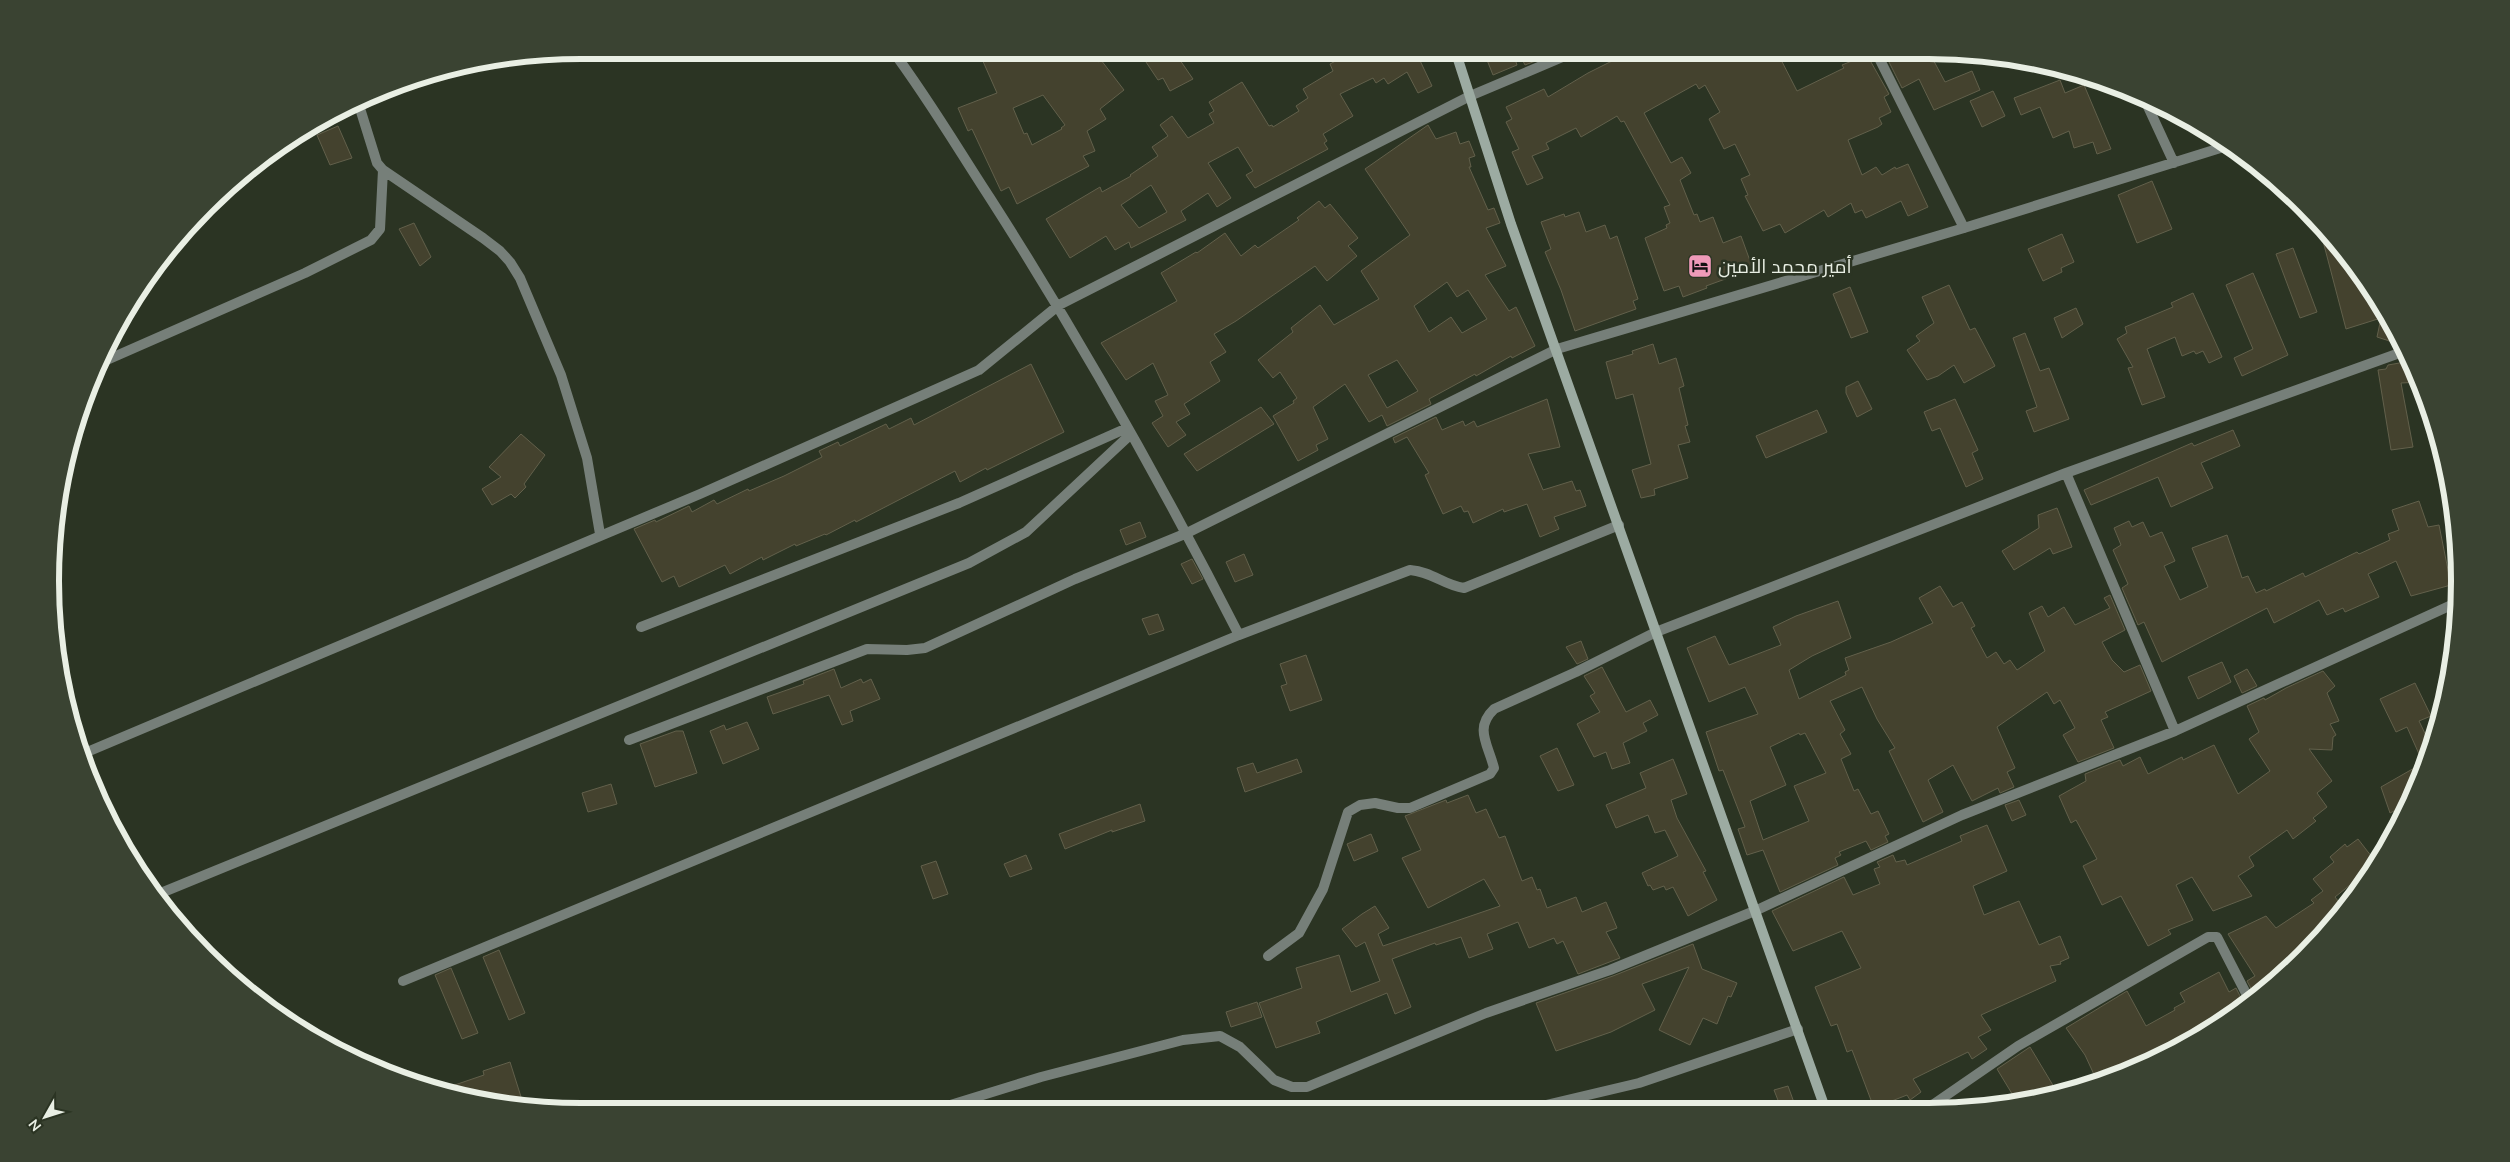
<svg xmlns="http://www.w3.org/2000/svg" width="2510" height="1162" viewBox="0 0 2510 1162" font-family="Mulish,Cairo,sans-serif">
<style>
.building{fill:#44422e;stroke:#62604b;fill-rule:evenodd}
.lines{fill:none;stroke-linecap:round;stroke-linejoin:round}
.street{stroke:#767f79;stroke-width:10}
.secondary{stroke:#9caba2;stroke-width:10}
.labels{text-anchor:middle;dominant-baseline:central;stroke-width:5;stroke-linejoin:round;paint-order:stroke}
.poi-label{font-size:19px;fill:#e9efe4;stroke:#2b3423;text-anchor:start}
.rim{fill:none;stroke:#e9efe4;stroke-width:6}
</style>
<rect width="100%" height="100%" fill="#2b3423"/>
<path class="building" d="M978,50H1089L1098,62L1101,60L1124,90L1100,109L1106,119L1087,131L1095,151L1083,156L1089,166L1017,204L1009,187L1001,191L972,129L968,131L958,108L997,93ZM1043,95L1065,125L1061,128L1062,129L1032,145L1027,133L1024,134L1013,108Z
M1138,50H1173L1193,79L1170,91L1163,78L1158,80Z
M1342,50H1415L1432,86L1418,93L1407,72L1388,84L1384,78L1376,83L1373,78L1340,94L1353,116L1323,134L1327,141L1324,143L1328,149L1255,188L1246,175L1253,171L1238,147L1208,163L1231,198L1217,207L1208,193L1181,211L1186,220L1131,248L1129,242L1115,250L1106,236L1070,258L1046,219L1100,187L1102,192L1131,176L1130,175L1158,156L1152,147L1168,136L1160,125L1172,116L1188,138L1214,123L1209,114L1214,111L1209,102L1242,82L1269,126L1272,125L1273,127L1299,111L1296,106L1308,98L1303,89L1333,71L1330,64L1345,56ZM1151,185L1167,212L1139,228L1121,205Z
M1483,50H1512L1517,65L1493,75Z
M1530,50H1534L1538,60L1525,65L1520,55Z
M1634,50H1776L1797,91L1844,68L1842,65L1867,55L1889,94L1884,97L1891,112L1879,118L1882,124L1878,127L1848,140L1862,175L1876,167L1882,175L1895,167L1896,169L1908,164L1928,207L1908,216L1901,201L1866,218L1862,210L1855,213L1851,203L1828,217L1824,210L1785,233L1780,224L1763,231L1745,196L1748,195L1741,179L1750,175L1735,144L1724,149L1709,119L1720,112L1705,85L1699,89L1696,84L1644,113L1671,163L1682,157L1691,173L1680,180L1694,215L1697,214L1700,222L1713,217L1723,243L1741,236L1753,269L1706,286L1707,288L1683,297L1679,286L1664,291L1645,238L1667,228L1666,225L1670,223L1664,207L1670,205L1624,121L1621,122L1617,116L1581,137L1576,128L1546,143L1549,149L1532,156L1543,178L1527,185L1512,152L1519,149L1506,122L1512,119L1506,107L1544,89L1548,97L1588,73Z
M1902,50H1928L1945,82L1972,71L1980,90L1934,110L1919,79L1902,88L1887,58Z
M2060,80L2065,93L2084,85L2111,149L2097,154L2093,142L2074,148L2069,131L2053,138L2040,107L2021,115L2014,98Z
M1993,91L2005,116L1982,127L1970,101Z
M1428,125L1436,139L1456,132L1460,144L1469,141L1475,156L1469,158L1471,167H1469L1488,210L1494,208L1500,223L1486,228L1506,266L1485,275L1509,311L1516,307L1535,346L1512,358L1511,356L1476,376L1475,374L1429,399L1431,404L1387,426L1382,415L1369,422L1345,384L1313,407L1328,439L1316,445L1318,450L1298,461L1273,416L1294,403L1293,401L1297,398L1280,372L1273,378L1258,360L1293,332L1291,328L1320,305L1334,325L1379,299L1361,271L1410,235L1365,169ZM1447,282L1457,297L1468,290L1487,319L1462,333L1451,317L1429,332L1414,306ZM1397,360L1418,391L1387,408L1368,375Z
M338,126L352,158L330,165L317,135Z
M2152,181L2172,229L2137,243L2118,195Z
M1319,201L1325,208L1330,204L1358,238L1348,246L1357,256L1327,281L1315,266L1236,321L1214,334L1226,352L1210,362L1220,381L1184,404L1190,414L1176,422L1186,435L1168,447L1152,423L1163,416L1155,401L1168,395L1153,363L1126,380L1101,343L1177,301L1161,273L1196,252L1197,253L1225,233L1241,256L1255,245L1258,248L1299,220L1297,218Z
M1579,212L1586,232L1605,225L1610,239L1617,236L1638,299L1633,301L1636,309L1575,331L1561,290L1545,252L1551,249L1541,222L1564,214L1565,217Z
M2318,222L2346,256L2353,281L2363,277L2370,286L2402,345L2377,337L2381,318L2346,329Z
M414,223L431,257L420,266L399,229Z
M2062,234L2074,262L2061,268L2062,272L2043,281L2028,249Z
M2293,248L2317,312L2300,318L2276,254Z
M2253,273L2288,355L2242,376L2234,358L2253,349L2226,285Z
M1949,285L1970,330L1975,328L1995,366L1964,383L1954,365L1938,376L1927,380L1907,350L1920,341L1916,336L1934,323L1922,297Z
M1850,287L1868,332L1851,338L1833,294Z
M2193,293L2222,357L2209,363L2203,351L2196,354L2194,351L2182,356L2175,337L2147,349L2165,397L2142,405L2128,368L2133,367L2117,339L2127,333L2125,327L2173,307L2171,303Z
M2076,308L2083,324L2062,338L2054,318Z
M2025,333L2040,371L2049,368L2069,419L2034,432L2026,411L2037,407L2013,338Z
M1653,344L1659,364L1676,358L1684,386L1679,388L1688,425L1685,426L1690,442L1678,445L1688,478L1654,489L1655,495L1641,498L1632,470L1651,464L1633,394L1616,399L1606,362L1633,354L1632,351Z
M2411,361L2421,382L2401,383L2413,447L2391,450L2378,370L2386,369L2388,365Z
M1031,364L1064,432L987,470L986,468L960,482L955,471L856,522L855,520L826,535L825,534L796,546L795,544L763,560L762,557L730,574L725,565L679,587L674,576L662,582L634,529L655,520L656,522L689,506L692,512L714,500L717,504L748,489L749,491L784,476L822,457L819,451L838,442L840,446L886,424L889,429L911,418L914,425Z
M1858,381L1872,409L1857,417L1846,393V387Z
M1547,399L1560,447L1528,454L1543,490L1572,481L1576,491L1580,490L1586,506L1554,517L1559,529L1540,537L1527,504L1504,512L1503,509L1473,523L1468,511L1464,512L1461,506L1443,514L1425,475L1429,473L1407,437L1395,443L1393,438L1436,417L1442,430L1463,421L1465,426L1474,421L1477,427Z
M1955,399L1978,450L1972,453L1983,479L1966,487L1940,428L1932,431L1924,412Z
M1261,407L1274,424L1197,471L1184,454Z
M1817,410L1827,432L1766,458L1756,436Z
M2233,430L2240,446L2201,463L2213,488L2171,507L2158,477L2091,505L2084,490L2192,443L2194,446Z
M521,434L545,455L524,484L526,487L515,498L511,494L492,505L482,489L501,477L489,467Z
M2419,501L2428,527L2439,525L2451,585L2411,596L2396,561L2368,574L2379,597L2345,612L2343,608L2327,615L2319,600L2274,623L2267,608L2162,662L2144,622L2138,625L2122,588L2128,584L2113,550L2121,545L2114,528L2129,521L2132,527L2143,522L2150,537L2162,532L2175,561L2164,566L2180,600L2208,587L2192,548L2227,535L2242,578L2248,576L2256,593L2265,589L2266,591L2303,573L2305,577L2357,552L2359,554L2390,540L2388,534L2399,530L2392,510Z
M2057,508L2072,547L2053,554L2050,548L2014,570L2002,551L2039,528L2038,515Z
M1140,522L1146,537L1126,545L1120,530Z
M1244,554L1253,575L1235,582L1226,562Z
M1192,559L1203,579L1192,584L1181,564Z
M1940,586L1953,607L1962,602L1975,626L1971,628L1987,658L1996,652L2004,664L2010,660L2017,670L2045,651L2029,613L2042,606L2048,617L2064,607L2075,625L2110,608L2104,598L2110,595L2125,630L2102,642L2112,660L2124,672L2140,665L2151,691L2105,712L2108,717L2101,720L2114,748L2078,762L2063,735L2075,728L2060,700L2054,704L2047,692L1997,727L2015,768L2007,772L2014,787L2000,793L1998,788L1972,801L1953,765L1928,780L1943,812L1923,822L1889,751L1895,748L1877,719L1862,687L1830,701L1845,730L1840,734L1851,754L1841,759L1854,791L1858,789L1871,814L1878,811L1889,834L1885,836L1888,842L1871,850L1866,841L1839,852L1841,855L1835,858L1838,865L1780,892L1763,850L1747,855L1738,829L1745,827L1723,770L1719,771L1706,732L1758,714L1745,687L1709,702L1687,648L1715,636L1729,665L1781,645L1773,627L1796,616L1838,601L1851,638L1812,656L1789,670L1799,699L1846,675L1845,672L1849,670L1845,658L1891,642L1933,623L1919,598ZM1799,733L1800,735L1805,733L1826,773L1794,786L1809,821L1763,840L1750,801L1786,785L1770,747Z
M1158,614L1164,630L1149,635L1142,619Z
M1581,641L1588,659L1577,664L1566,647Z
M1306,655L1322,700L1290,711L1281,686L1287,684L1280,664Z
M2222,662L2231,682L2198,699L2188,677Z
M1602,667L1626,712L1650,700L1658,715L1643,723L1647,731L1623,743L1630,763L1612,769L1606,752L1594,757L1577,724L1600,712L1590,696L1595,693L1584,676Z
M834,669L841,688L861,679L863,683L871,679L880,699L850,711L853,721L842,725L829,695L773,714L767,697L804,684L803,681Z
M2247,669L2257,686L2242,693L2234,676Z
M2323,671L2335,686L2327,693L2339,721L2330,724L2336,735L2333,737L2332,750L2309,749L2332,781L2317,793L2327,807L2313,818L2316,821L2293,839L2287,830L2249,857L2254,866L2238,876L2252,896L2213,911L2192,877L2176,885L2193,920L2168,930L2171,934L2148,946L2121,896L2102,905L2083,866L2097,859L2076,820L2071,823L2059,796L2086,781L2085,774L2120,760L2123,766L2140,757L2148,774L2182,757L2183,760L2214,745L2238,794L2270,771L2249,739L2259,732L2247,706L2264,698L2265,700L2286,688Z
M2415,683L2431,716L2419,721L2431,746L2420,784L2400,819L2394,811L2390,813L2381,787L2423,763L2407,727L2396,732L2380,699Z
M747,722L759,749L723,764L710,731L724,725L726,730Z
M676,731H683L697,773L655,787L640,744Z
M1557,748L1574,785L1558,791L1540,756Z
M1297,759L1302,772L1245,792L1237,768L1253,763L1257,773Z
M1673,759L1687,794L1671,800L1677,818L1706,871L1703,872L1717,900L1688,916L1673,887L1666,890L1664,886L1653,890L1650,885L1648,886L1642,873L1678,856L1665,830L1655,833L1648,815L1616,828L1606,805L1646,788L1640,773Z
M611,784L617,804L588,812L582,793Z
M1468,795L1476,813L1486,809L1499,838L1505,836L1522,881L1532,877L1537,890L1540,889L1547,908L1576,897L1582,912L1606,902L1617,928L1606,932L1620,958L1578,974L1563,941L1557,944L1554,938L1529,948L1518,922L1487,934L1493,949L1469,958L1461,937L1436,945L1435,943L1392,959L1411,1007L1395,1014L1387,993L1316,1022L1320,1033L1276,1048L1259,1003L1302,988L1296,968L1339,955L1351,992L1380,981L1365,942L1356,947L1342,929L1362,914L1375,906L1389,928L1378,934L1383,946L1500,906L1484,879L1428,908L1402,858L1421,850L1405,816L1446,800L1447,803Z
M2019,800L2026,815L2012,821L2005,805Z
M1140,804L1145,821L1112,832V830L1065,849L1059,834Z
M1987,825L2007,871L1973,886L1984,915L2019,901L2039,945L2060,936L2069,958L2060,962L2061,964L2050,966L2056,981L1981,1015L1991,1030L1978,1037L1987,1049L1972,1059L1968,1052L1913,1079L1921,1092L1910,1100L1907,1095L1874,1108L1852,1050L1847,1052L1837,1024L1831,1026L1815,987L1861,968L1842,931L1793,951L1772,911L1844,877L1853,895L1880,884L1874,869L1880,867L1877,862L1893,855L1896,862L1905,860L1907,865L1962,841L1960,836Z
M1371,834L1378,851L1354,861L1347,844Z
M2358,839L2375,861L2370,869L2335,897L2345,910L2256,998L2247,981L2255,976L2228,934L2266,916L2276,928L2314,903L2311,900L2323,891L2313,879L2334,862L2330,857L2345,844L2347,847Z
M1026,855L1032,869L1010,877L1004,864Z
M936,861L948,894L933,899L921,866Z
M1693,944L1702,969L1737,983L1731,997L1728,996L1717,1024L1703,1018L1690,1045L1659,1030L1689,967L1642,984L1655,1010L1611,1032L1556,1051L1536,1003L1613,976Z
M499,950L525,1013L509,1020L483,957Z
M451,968L478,1033L462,1039L435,975Z
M2219,972L2229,992L2236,988L2245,1006L2158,1049L2161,1052L2117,1076L2097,1081L2085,1055L2066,1028L2127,991L2146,1026L2175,1010L2174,1008L2185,1002L2180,993Z
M1257,1002L1262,1017L1231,1027L1226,1012Z
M2030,1047L2057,1092L2017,1102L1997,1069Z
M510,1062L522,1100L508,1105L477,1102L440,1090L484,1075L483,1071Z
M1788,1086L1796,1108H1781L1774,1090Z"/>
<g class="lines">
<path class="street" d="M892,50C928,98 958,149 990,198C1081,340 1163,486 1239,635
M1875,50L1964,228
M2143,96L2174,163
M358,102L377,163L383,170L483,238L500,251L510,262L520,278L561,375L587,458L600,534
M100,363L305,273L371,240L380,229L383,170
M2066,473L2175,731
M641,627L959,503L1127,428
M629,740L867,649L907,650L925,648L1075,579L1187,533L1557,349L1964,228L2230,145
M80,755L700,494L979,370L1059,305L1470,96L1579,50
M156,895L969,563L1026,532L1131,434
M1268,956L1299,933L1323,889L1348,812L1360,805L1375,803L1398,808H1410L1490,774L1494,768C1488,744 1474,728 1494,709L1576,672L1656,632L2066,473L2405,351
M403,981L1239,635L1410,570C1433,572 1443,585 1464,588L1619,525
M1928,1108L2018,1046L2208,937H2217L2251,1003
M1529,1109L1639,1083L1798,1029
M931,1111L1041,1077L1183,1040L1220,1036L1240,1047L1274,1080L1292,1087H1307L1486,1013L1610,970L1757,910L1962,815L2175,731L2458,602"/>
<path class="secondary" d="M1455,50L1511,224L1825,1108"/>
</g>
<defs>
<symbol id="hotel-square" viewBox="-11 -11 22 22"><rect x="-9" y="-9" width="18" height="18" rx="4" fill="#ef9ab9" stroke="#2b3423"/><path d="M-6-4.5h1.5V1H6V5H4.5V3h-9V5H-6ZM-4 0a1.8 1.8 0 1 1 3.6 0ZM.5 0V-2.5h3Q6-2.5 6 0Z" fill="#111"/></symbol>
</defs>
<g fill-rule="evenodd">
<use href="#hotel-square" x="1686" y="252" width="28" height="28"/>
</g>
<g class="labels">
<g class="poi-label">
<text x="1718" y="266">أمير محمد الأمين</text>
</g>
</g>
<path d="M0 0H2510V1162H0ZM581 59H1929A522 522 0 0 1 2451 581V581A522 522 0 0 1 1929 1103H581A522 522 0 0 1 59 581V581A522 522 0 0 1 581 59Z" fill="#3a4332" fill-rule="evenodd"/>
<path class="rim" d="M581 59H1929A522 522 0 0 1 2451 581V581A522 522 0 0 1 1929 1103H581A522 522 0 0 1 59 581V581A522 522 0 0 1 581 59Z"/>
<g transform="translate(45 1117) rotate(231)" stroke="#2b3423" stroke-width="4" paint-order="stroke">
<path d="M0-4L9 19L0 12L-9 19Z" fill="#e9efe4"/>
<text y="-8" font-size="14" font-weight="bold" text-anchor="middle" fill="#e9efe4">N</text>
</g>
</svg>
